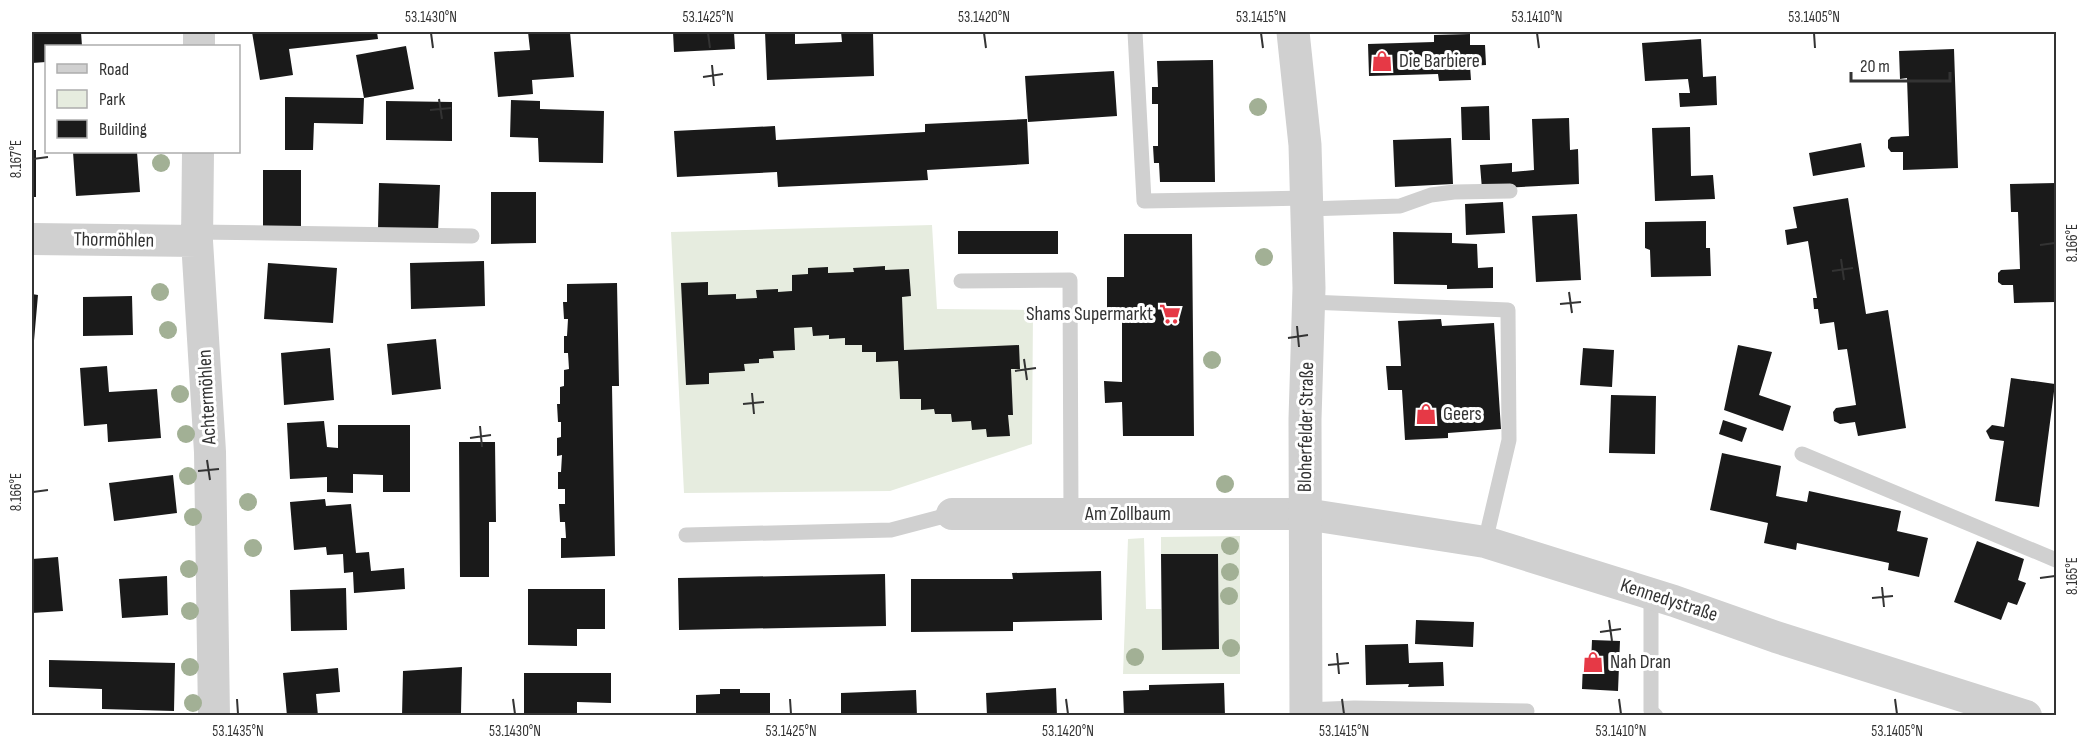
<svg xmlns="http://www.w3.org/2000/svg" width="2088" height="747" viewBox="0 0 2088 747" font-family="'Sofia Sans Condensed',sans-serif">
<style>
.green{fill:#e6ecdf}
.building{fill:#1a1a1a}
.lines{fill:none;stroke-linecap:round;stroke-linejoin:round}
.service{stroke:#d0d0d0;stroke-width:15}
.minor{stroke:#d0d0d0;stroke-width:32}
.tertiary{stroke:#d0d0d0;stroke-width:33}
.tree{fill:#a2b095}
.ticks{fill:none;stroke:#333;stroke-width:2}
.labels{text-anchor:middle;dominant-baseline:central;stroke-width:6;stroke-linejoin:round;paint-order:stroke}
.poi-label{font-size:20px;fill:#333;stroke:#fff;text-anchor:start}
.street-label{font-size:20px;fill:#333;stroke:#fff}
.neatline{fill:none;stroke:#333;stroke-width:2}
.ticks-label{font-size:15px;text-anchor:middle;fill:#333}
</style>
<rect width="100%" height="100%" fill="#fff"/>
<path class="green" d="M932,225L937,309L1033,310L1032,444L890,491L684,493L671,232Z
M1240,536V674H1123L1128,539L1144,538L1146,609H1161L1162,649H1219L1218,554H1161V537Z"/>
<path class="building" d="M32,32H81L82,46H46V62L32,63Z
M252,32H377L378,39L289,49L293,75L260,80Z
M528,32H570L574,77L532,80L533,94L498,97L494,52L530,50Z
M673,32H734L735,49L674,52Z
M765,32H795V44L842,42L841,32H873L874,76L767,80Z
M1470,34V45H1485L1486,65L1470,66L1471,80L1439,81L1438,74L1369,76L1368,44L1434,42V35Z
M1701,39L1703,77L1716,76L1717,105L1680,107L1679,93H1690L1688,79L1645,81L1642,43Z
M406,46L414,89L364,98L356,55Z
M1954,49L1958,168L1903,170V152H1891L1888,148V140L1891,137L1909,136L1907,78L1900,79L1899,51Z
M1213,60L1215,182H1160L1159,163H1154L1153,146H1158V104H1152V87H1158L1157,61Z
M1114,71L1117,116L1028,122L1025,76Z
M285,97L364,98L363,124L314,123L313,150H285Z
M511,100L540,101V109L604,111L603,163L539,162L538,138L510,137Z
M386,101L452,102V141L386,140Z
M1489,106L1490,140H1462L1461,107Z
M1569,118L1570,150L1578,149L1579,184L1482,189L1480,165L1512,163V172L1534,170L1532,119Z
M1027,119L1029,164L927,170L928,180L778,187L777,172L677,177L674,131L775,126L776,140L925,132V124Z
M1690,127L1691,176L1713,175L1715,199L1655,201L1652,128Z
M1451,138L1453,184L1395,187L1393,140Z
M1861,143L1865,167L1813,176L1809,153Z
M32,150H36V197H32Z
M73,152H137L140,192L76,196Z
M263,170H301V228H263Z
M379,183L440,185L438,231L378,229Z
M2056,183V302L2014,303L2013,285H2002L1998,282V273L2001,270L2020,269L2018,212H2011L2010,184Z
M491,192H536V243L491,244Z
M1848,198L1866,314L1888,310L1906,428L1858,436L1855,422L1840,424L1834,421L1833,412L1836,408L1856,405L1847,349L1838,350L1834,322L1820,324L1818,309H1814L1813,298H1817L1808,241L1787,245L1785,230L1797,228L1793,207Z
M1503,202L1505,233L1466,235L1465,204Z
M1577,214L1581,280L1536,282L1532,216Z
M1706,221V248H1710L1711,276L1651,277L1650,250L1645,248V222Z
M958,231H1058V254H958Z
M1393,232L1452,233V243L1477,244L1478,268L1493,267V288L1447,289V285L1394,284Z
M1124,234H1192L1194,436H1123L1122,402L1105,403L1104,381L1122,382V308L1107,309V277H1124Z
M484,261L485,306L411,309L410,263Z
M268,263L337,268L333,323L264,319Z
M885,266V270L909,269L911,296L902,297L904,350L1019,345L1020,369H1011L1013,415H1008L1010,436L987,437L986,429L972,430L971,421L952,422L951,414H935L934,409L921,410V399H900L898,361L876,362V352H862V345H845V338L829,339V335L813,336L812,327L794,328L795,350L773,351L774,358L759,359V363L744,364L745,371L709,373V384L686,385L681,283L708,282V295L736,294V299L757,298L756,290L778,289V292L792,291V275L808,274V268L828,267V273L854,272L853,268Z
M617,283L619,386H612L615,556L561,558V538H566L565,522H560L559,504H565V489H558V472H561L562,455L557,456V438L561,437V422H558L557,404H560V387L564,386V370L569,369L568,353H564V336H567L568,319H564L563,302H567V284Z
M32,294L38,295L33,352H32Z
M132,296L133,335L83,336V297Z
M1441,319L1442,326L1494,323L1501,429L1448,433V438L1405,440L1402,390H1388L1386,366H1401L1398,321Z
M436,339L441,389L392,395L387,344Z
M1738,345L1772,352L1759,395L1791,406L1783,431L1724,410Z
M330,348L334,400L284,405L281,353Z
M1583,348L1614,350L1612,387L1580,385Z
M107,366L109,392L157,389L161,438L108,442L107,424L84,426L80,368Z
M2011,378L2055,384L2039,507L1995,501L2004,441L1990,439L1986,431L1992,425L2004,427Z
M1611,395L1656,396L1655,454L1609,453Z
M1723,420L1747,428L1742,442L1719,434Z
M324,421L327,447L338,448V425H410V492H383V475L353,474V493L327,492V477L290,479L287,423Z
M459,442H495L496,522H489V577H460Z
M1722,453L1781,466L1776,496L1807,502L1809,491L1901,511L1897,531L1928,538L1919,577L1888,570L1889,563L1797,543L1796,550L1764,543L1768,523L1710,510Z
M173,475L177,513L114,521L109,483Z
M325,499L326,506L351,504L356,553L369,552L371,571L404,568L405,589L354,593L353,572L344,573L343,554L327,555L326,547L294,550L290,502Z
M1977,541L2024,559L2018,580L2026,583L2017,605L2008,602L2001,620L1954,602Z
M1161,554H1218L1219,649L1162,650Z
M58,557L63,611L32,613V559Z
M1101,571L1102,620L1013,622V631L911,632V579H1013L1012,573Z
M885,574L886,626L679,630L678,578Z
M167,576L168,615L122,618L119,579Z
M346,588L347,630L291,631L290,590Z
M528,589H605V629H577V646L528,645Z
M1416,620L1474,622L1473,647L1415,644Z
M1592,640L1620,641L1618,691L1582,689L1583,663H1591Z
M1408,644L1409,663L1443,662L1444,686L1408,687L1409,684L1366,685L1365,645Z
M49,660L175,663L174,711L102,709V689L49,687Z
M462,667L461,713L402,716L403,671Z
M338,668L340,692L316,694L318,716H287L283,673Z
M524,673H611V703L577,702V716H524Z
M1224,683L1225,716H1124L1123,691L1149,690V685Z
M1056,688L1057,716H987L986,693Z
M720,689H740V693H770V716H696V695L720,694Z
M916,690L917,716H841V693Z"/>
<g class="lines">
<path class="service" d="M1135,32L1144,201L1306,198
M1307,209L1400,206L1431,195L1454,192L1510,191
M197,232L472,236
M961,281L1070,280L1071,514
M1309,302L1508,310L1509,440L1485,542
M1802,454L2056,560
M686,535L891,530L952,514
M1651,594V711L1656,716
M1306,710L1354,708L1527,711"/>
<path class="minor" d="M199,46V32
M198,152L197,241L210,452L214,716
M32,239L197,241
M952,514H1305L1485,542L1674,601L1776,637L2026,716"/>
<path class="tertiary" d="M1293,32L1305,145L1309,288L1305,419L1306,716"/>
</g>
<g class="tree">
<circle cx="1258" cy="107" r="9"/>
<circle cx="161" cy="163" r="9"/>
<circle cx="1264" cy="257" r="9"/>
<circle cx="160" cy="292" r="9"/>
<circle cx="168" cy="330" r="9"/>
<circle cx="1212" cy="360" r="9"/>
<circle cx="180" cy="394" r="9"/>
<circle cx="186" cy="434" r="9"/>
<circle cx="188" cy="476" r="9"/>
<circle cx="1225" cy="484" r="9"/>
<circle cx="248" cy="502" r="9"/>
<circle cx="193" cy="517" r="9"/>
<circle cx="1230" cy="546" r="9"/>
<circle cx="253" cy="548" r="9"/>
<circle cx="189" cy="569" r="9"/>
<circle cx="1230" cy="572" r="9"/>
<circle cx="1229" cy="596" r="9"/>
<circle cx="190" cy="611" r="9"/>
<circle cx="1231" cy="648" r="9"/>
<circle cx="1135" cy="657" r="9"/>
<circle cx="190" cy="667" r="9"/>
<circle cx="193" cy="703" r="9"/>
</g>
<path class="ticks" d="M431,33L433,48M708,33L710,48M984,33L986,48M1261,33L1263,48M1537,33L1539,48M1814,33L1815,48M712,65L714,86M703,77L723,74M439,99L442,119M430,110L451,108M33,159L48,157M2040,245L2055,243M1841,259L1844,280M1832,271L1853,268M1569,292L1572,313M1560,304L1581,302M1297,326L1299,347M1288,338L1308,335M1024,359L1027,380M1015,371L1036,368M752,393L754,414M743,404L764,402M480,426L482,447M470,438L491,435M207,460L210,480M198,471L219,469M33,492L48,490M2040,578L2055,576M1882,587L1884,607M1872,598L1893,596M1609,620L1612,641M1600,632L1621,629M1337,653L1339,674M1328,665L1349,663M237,699L238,714M513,699L515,714M790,699L791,714M1066,699L1068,714M1342,699L1344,714M1619,699L1621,714M1895,699L1897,714"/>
<defs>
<symbol id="shop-bare" viewBox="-9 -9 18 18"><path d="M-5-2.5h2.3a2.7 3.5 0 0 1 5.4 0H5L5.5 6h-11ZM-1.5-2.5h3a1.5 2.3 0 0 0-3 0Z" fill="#e63946" stroke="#fff" stroke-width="2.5" paint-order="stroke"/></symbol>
<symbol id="supermarket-bare" viewBox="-9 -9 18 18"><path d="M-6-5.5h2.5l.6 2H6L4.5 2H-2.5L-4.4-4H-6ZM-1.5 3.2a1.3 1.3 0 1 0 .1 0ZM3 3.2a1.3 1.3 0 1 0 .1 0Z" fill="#e63946" stroke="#fff" stroke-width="2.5" paint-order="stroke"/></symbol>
</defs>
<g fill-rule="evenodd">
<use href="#shop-bare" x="1367" y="46" width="30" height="30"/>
<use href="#supermarket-bare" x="1155" y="299" width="30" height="30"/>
<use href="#shop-bare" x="1411" y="399" width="30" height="30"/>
<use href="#shop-bare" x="1578" y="647" width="30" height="30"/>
</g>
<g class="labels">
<g class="poi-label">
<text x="1399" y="61">Die Barbiere</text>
<text x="1153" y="314" text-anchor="end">Shams Supermarkt</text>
<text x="1443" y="414">Geers</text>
<text x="1610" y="662">Nah Dran</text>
</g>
<g class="street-label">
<text transform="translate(114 240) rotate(1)">Thormöhlen</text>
<text transform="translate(207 397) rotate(-93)">Achtermöhlen</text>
<text transform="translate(1306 427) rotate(-89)">Bloherfelder Straße</text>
<text x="1128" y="514">Am Zollbaum</text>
<text transform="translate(1669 600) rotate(18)">Kennedystraße</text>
</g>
</g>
<rect width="2088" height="747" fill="none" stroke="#ffffff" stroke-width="66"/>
<rect x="45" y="45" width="195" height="108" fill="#ffffff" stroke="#adadad" stroke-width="1.5"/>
<rect x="57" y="64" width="30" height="9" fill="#d0d0d0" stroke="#adadad" stroke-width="1.5"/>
<text x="99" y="75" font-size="18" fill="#333333">Road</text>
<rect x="57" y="90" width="30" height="18" fill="#e6ecdf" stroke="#adadad" stroke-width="1.5"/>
<text x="99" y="105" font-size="18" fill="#333333">Park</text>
<rect x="57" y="120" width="30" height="18" fill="#1a1a1a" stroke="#adadad" stroke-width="1.5"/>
<text x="99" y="135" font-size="18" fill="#333333">Building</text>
<path d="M1851 72v9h99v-9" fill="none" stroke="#333333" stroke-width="3"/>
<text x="1860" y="72" font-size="18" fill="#333333" stroke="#ffffff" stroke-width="4.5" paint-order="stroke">20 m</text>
<rect x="33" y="33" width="2022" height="681" class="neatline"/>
<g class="ticks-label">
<text x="431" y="22">53.1430°N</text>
<text x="708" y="22">53.1425°N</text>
<text x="984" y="22">53.1420°N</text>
<text x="1261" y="22">53.1415°N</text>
<text x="1537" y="22">53.1410°N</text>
<text x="1814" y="22">53.1405°N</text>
<text transform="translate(16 159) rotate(-90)" y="5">8.167°E</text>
<text transform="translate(2072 243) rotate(-90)" y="5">8.166°E</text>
<text transform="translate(16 492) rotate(-90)" y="5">8.166°E</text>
<text transform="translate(2072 576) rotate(-90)" y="5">8.165°E</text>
<text x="238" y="736">53.1435°N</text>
<text x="515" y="736">53.1430°N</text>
<text x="791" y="736">53.1425°N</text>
<text x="1068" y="736">53.1420°N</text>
<text x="1344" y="736">53.1415°N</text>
<text x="1621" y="736">53.1410°N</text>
<text x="1897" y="736">53.1405°N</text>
</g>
</svg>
